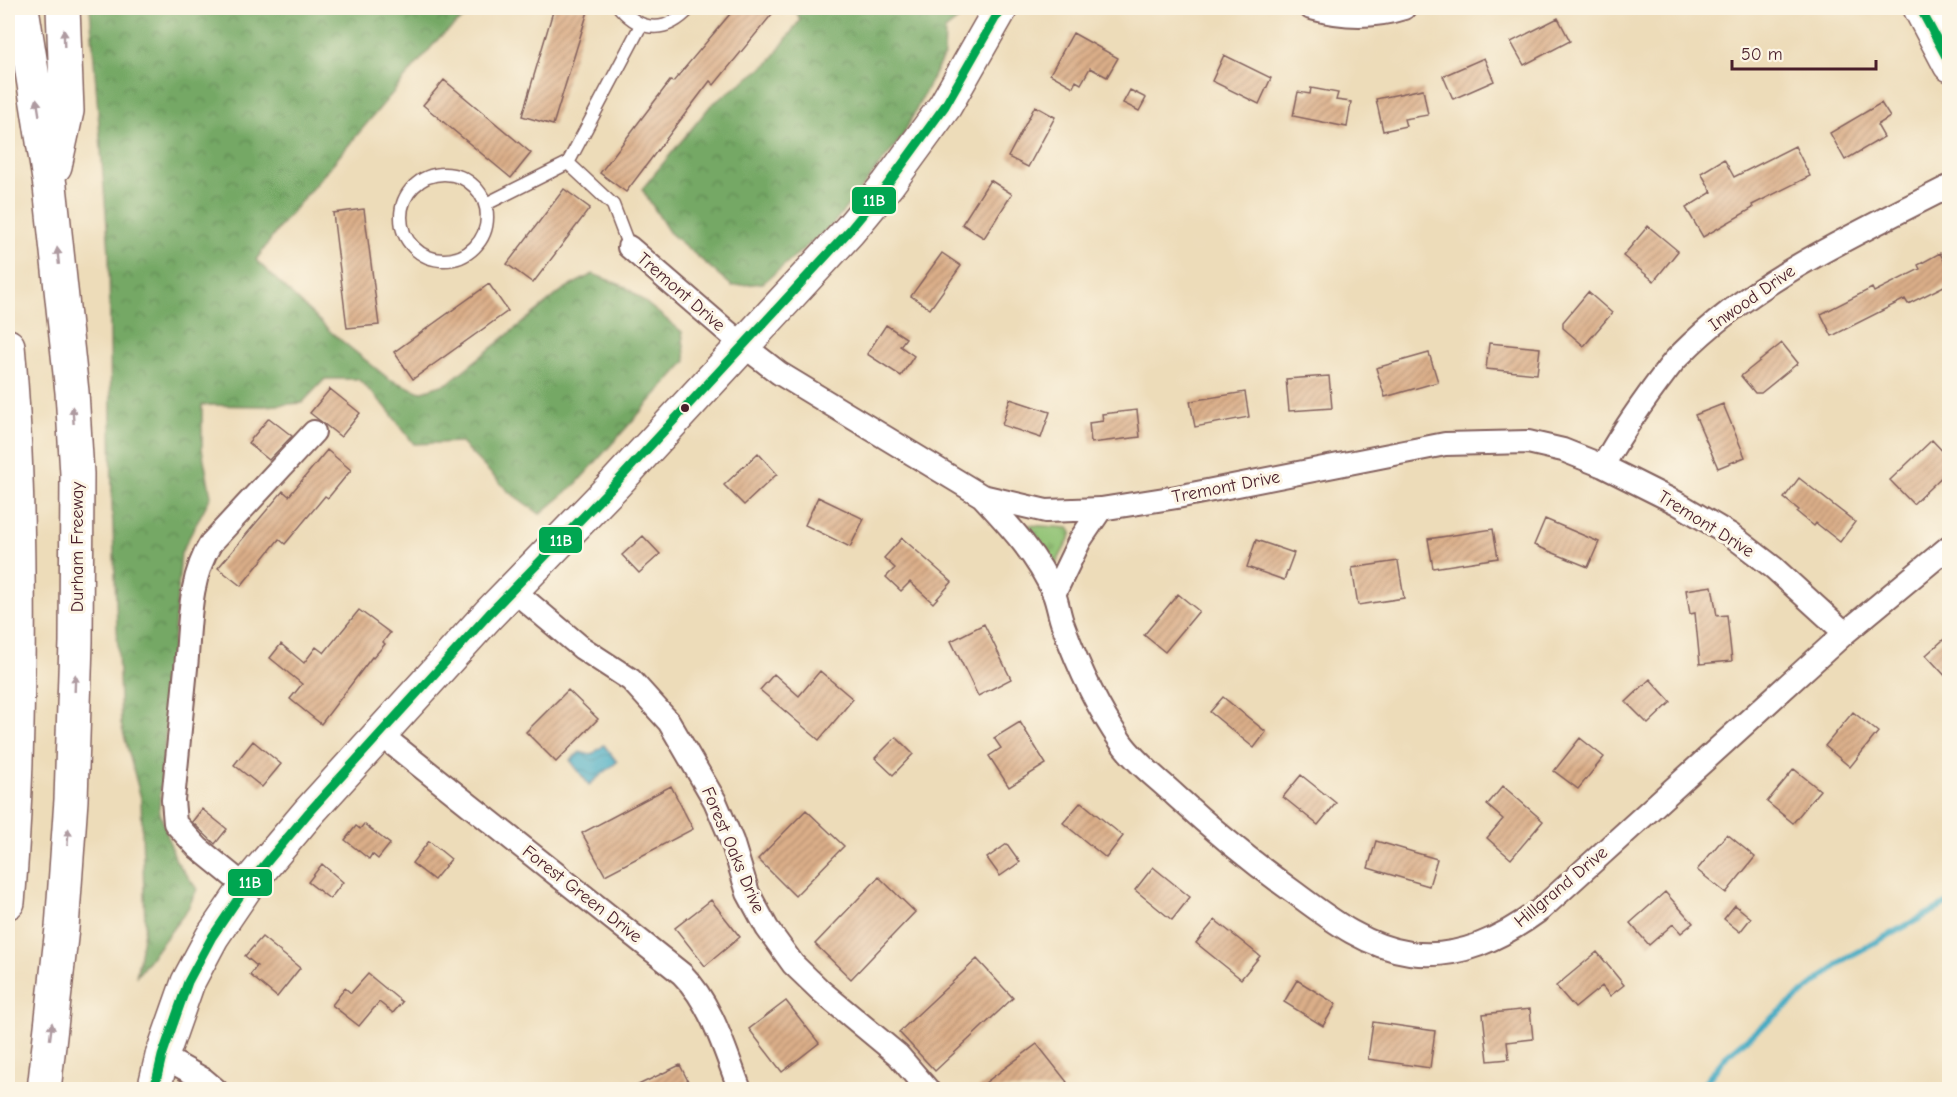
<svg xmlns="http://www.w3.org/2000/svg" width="1957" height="1097" viewBox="0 0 1957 1097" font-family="'Comic Neue',sans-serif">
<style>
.grass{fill:url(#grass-tufts);stroke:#6d704f;stroke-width:1.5}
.forest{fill:url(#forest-crowns);stroke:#5f6448;stroke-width:1.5}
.water{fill:url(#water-waves);stroke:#466477;stroke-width:1.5}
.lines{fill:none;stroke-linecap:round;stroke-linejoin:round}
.stream{stroke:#43aac3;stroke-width:6}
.building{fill:url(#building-hatch)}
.lane-casing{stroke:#83615d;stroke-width:15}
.street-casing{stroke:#83615d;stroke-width:26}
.secondary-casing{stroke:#83615d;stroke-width:36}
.highway-casing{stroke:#83615d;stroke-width:36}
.lane{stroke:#fff;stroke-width:12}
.street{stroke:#fff;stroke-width:22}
.secondary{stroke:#fff;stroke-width:33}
.highway{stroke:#fff;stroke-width:33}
.bus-1-casing{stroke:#fcf5e5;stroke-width:14}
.bus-1{stroke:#00a651;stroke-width:9}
.oneway{fill:#ae9aa0}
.bus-dot{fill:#4a1f2b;stroke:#fcf5e5;stroke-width:2}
.labels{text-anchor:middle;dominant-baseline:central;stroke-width:6;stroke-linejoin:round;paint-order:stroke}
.street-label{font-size:18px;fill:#4a1f2b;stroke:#fcf5e5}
.line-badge{stroke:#fcf5e5;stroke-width:2}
.badge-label{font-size:16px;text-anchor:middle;font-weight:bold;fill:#fff}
</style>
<defs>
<pattern id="grass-tufts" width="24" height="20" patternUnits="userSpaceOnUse" patternTransform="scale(1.5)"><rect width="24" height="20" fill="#90c273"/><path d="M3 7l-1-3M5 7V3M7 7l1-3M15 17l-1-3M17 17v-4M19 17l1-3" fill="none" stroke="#789d5f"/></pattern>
<pattern id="forest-crowns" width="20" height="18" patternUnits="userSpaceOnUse" patternTransform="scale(1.5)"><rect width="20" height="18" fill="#74a865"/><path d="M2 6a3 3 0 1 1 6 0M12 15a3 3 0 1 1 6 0" fill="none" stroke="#618853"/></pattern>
<pattern id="water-waves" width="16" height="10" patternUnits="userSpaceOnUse" patternTransform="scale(1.5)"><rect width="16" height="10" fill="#43aac3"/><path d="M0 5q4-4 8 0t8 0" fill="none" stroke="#3a8a9f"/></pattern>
<pattern id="building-hatch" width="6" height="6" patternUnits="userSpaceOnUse" patternTransform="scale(1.5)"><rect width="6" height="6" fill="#dbaf89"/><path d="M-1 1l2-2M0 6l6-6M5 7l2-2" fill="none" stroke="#b48e70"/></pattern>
</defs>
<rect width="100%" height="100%" fill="#fcf5e5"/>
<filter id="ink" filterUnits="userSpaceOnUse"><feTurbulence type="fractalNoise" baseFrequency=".0167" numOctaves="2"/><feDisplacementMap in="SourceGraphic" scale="12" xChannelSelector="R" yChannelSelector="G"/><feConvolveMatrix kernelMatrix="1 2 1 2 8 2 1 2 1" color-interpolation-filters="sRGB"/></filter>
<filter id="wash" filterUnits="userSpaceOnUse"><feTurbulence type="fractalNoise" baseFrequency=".008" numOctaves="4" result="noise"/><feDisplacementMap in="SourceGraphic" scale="24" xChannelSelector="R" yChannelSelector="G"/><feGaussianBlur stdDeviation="1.35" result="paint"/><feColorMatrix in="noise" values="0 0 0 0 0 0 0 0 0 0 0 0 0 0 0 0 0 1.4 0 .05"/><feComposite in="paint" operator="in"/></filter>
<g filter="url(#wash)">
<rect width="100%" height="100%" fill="#eddcb9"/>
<path class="grass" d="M1029,525L1068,528L1072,533L1055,566L1052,567L1027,530Z"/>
<path class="forest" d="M90,8H476L439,38L281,225L256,260L332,333L389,379L420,392L448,383L564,289L593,274L626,287L682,332L686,361L576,484L540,514L509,492L460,442L414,444L385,406L358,379H325L302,403L264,406L202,405V449L211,496L181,553L159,810L176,861L197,889L187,910L136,977L145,925L141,798L121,724L112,504L109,252Z
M795,8H973L945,30L944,55L902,137L833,224L763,283L732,286L669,232L642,189L711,105L769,63L800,20Z"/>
<path class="water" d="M604,745L617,762L589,785L570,760L580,752L591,755Z"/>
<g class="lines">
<path class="stream" d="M1699,1090L1728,1054L1846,958L1950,902"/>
</g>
<g id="blocks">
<path class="building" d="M554,8H589L553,125L522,116Z
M735,8H777L714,85L710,81L626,192L600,173L670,81L673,82Z
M1558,18L1570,41L1524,65L1511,42Z
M1073,33L1118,58L1107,77L1090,68L1081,84L1076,81L1073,87L1050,74Z
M1224,55L1271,78L1259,104L1212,81Z
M1484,58L1494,81L1453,99L1443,76Z
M444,80L531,153L511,178L423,105Z
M1311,88L1338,93L1336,100L1351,102L1347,127L1293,116L1298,92L1310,94Z
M1423,89L1428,115L1404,119L1406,126L1383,131L1376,99Z
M1130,90L1146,98L1139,111L1123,103Z
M1881,103L1890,117L1877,125L1884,137L1845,160L1830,133Z
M1035,106L1055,117L1028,167L1008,157Z
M1795,146L1810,176L1752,205L1753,208L1703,237L1686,208L1712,192L1701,173L1724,159L1734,177Z
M990,180L1012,194L984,238L962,224Z
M564,189L590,208L533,283L507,264Z
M364,209L379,325L347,328L333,213Z
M1648,226L1678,251L1654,281L1623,256Z
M942,253L961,266L930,309L911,296Z
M1940,253L1950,272V283L1908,304L1905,299L1832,336L1821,314L1872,288L1874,292L1920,269L1918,265Z
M489,284L508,311L413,379L394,352Z
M1588,292L1612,313L1584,346L1563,328V322Z
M886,325L906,338L900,346L914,356L901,376L867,354Z
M1489,343L1540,348L1537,374L1486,369Z
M1782,343L1798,363L1761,393H1755L1741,376Z
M1429,353L1438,382L1385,397L1376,368Z
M1329,376L1332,408L1289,411L1286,379Z
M330,389L360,413L341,437L310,413Z
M1245,392L1249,417L1195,427L1190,401Z
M1010,399L1050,412L1041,438L1002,425Z
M1723,404L1745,457L1718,468L1695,415Z
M1137,410L1140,437L1091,443L1089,423L1103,421L1102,414Z
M269,418L292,436L269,460L248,443Z
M1932,440L1950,459V469L1913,504L1890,480Z
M327,450L351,470L328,498L325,496L285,544L279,539L241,586L218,568L283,491L289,496Z
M758,453L777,474L744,505L724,485Z
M1799,478L1855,522L1840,542L1816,523L1814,526L1797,512L1799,510L1784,498Z
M818,497L864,519L850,547L805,525Z
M1545,519L1599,542L1588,567L1534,545Z
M1493,529L1498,558L1433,568L1428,539Z
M643,536L660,554L639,573L622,555Z
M902,538L952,582L933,603L910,582L901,591L886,577L895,568L884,558Z
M1256,540L1294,553L1284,580L1247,567Z
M1398,561L1404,598L1358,605L1352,568Z
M1712,586L1717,616L1727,615L1732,661L1700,664L1695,613L1690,614L1686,590Z
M1178,594L1199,611L1165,652L1144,635Z
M359,610L390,633L383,642L385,644L373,658L372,657L321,724L290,699L302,684L270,658L281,644L304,663L316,647L324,653Z
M984,624L1011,679L978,696L951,641Z
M1950,634V681L1926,655Z
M820,671L853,699L819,740L760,690L774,674L799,696Z
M1650,679L1671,702L1648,724L1626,702Z
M568,690L598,719L556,762L526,732Z
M1223,697L1266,732L1254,748L1210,712Z
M1853,712L1878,732L1850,767L1825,746Z
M1020,722L1046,764L1009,787L989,756L1001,748L994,738Z
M896,737L913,754L893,775L875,758Z
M1580,738L1604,757L1578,789L1554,771Z
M253,741L281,764L262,787L234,765Z
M1794,769L1820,790L1793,823L1767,802Z
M1301,775L1336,803L1318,825L1283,797Z
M671,786L693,829L605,875L582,833Z
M1503,786L1543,821L1511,859L1487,838L1503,819L1487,805Z
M1081,802L1123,836L1106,858L1063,823Z
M202,809L227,829L215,844L192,822Z
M806,810L844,846L795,896L758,859Z
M364,824L390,844L378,859L372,854L369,859L345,840L356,826L360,829Z
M1727,834L1755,857L1726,893L1697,870Z
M429,841L451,859L434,880L412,863Z
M1376,841L1437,859L1429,886L1368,868Z
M1007,844L1020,862L1000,876L987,858Z
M322,864L343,882L330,899L308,882Z
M1153,867L1190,897L1172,920L1135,890Z
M879,877L915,912L851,979L815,944Z
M1665,892L1693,923L1681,933L1673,924L1649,945L1630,923Z
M711,900L740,937L705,966L675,928Z
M1735,905L1751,918L1740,932L1724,919Z
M1215,920L1260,956L1241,979L1196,943Z
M262,937L300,968L277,997L250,975L257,966L245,956Z
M1597,952L1624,985L1610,996L1602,986L1575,1008L1556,986Z
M977,959L1013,998L935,1071L899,1032Z
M368,974L402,1002L393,1013L379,1002L359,1026L332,1005L345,988L351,993Z
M1297,980L1336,1004L1323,1026L1284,1002Z
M786,1001L819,1043L782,1072L749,1029Z
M1530,1009L1533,1039L1507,1042L1509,1059L1488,1061L1483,1014Z
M1373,1022L1435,1031L1430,1068L1368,1059Z
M1037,1044L1067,1082L1057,1089H977Z
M680,1065L692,1089H630Z"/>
</g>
</g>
<g filter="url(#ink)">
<use href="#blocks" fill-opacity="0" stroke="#83615d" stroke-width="1.5"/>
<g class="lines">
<defs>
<path id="lane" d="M620,8C643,34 668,32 690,8
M568,163L641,25
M401 217a43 43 0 1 1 86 0a43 43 0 1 1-86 0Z
M486,204L568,163L613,205L629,247"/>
<path id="street" d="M1311,8C1343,17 1373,18 1404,8
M629,247L744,346L779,373L982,496L1046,511L1101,509L1177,497L1445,444L1528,442L1563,450L1603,466L1677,503L1731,535L1774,568L1845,633
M1603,466C1619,436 1638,409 1658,382C1665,373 1672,362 1681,354C1756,278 1855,235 1950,186
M982,496C1009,525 1039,557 1054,594C1058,604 1059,615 1063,625C1078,666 1096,706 1121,742C1135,762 1158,779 1176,796C1214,831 1253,863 1295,893C1330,919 1366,947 1410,953C1458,960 1502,938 1540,910L1845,633L1950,546
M513,590L582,648L631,680L669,722L715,801L732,841L748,893L767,928L793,964L821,991L898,1055L928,1090
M1054,594L1080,540L1101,509
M380,734L682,974C712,1004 725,1051 740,1090
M246,887L198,848L175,823L173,800C177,756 182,712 186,668C190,627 188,579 211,543L314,432
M162,1056L203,1079L216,1090"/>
<path id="secondary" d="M1920,8L1950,65
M154,1090L162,1056L188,982L212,937L246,887L309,812L489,614L614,485L849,231L888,184L945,106L1001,8"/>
<path id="highway" d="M22,8L50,186L72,392L77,474L76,642L71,800L62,928L44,1090
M55,166L67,111L63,8
M8,346C18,453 19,562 18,670C17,747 15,825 8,902"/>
</defs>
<use href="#lane" class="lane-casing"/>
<use href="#street" class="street-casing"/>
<use href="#secondary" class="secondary-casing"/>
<use href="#highway" class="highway-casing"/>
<use href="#lane" class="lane"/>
<use href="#street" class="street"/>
<use href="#secondary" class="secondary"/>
<use href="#highway" class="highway"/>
<defs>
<path id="bus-1" d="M1920,8L1950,64
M154,1090L162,1056L188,982L212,937L246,887L309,812L489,614L614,485L849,231L888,184L945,106L1001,8"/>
</defs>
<use href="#bus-1" class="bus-1-casing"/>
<use href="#bus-1" class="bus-1"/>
</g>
<defs><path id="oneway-solid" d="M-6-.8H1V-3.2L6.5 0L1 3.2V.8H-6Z" transform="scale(1.5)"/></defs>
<g class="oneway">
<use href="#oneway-solid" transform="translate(64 38) rotate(-92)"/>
<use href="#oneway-solid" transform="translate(38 107) rotate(-99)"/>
<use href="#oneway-solid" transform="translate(58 256) rotate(-96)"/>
<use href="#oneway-solid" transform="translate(73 415) rotate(-94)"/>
<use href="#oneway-solid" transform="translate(75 683) rotate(-88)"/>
<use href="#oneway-solid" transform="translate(68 837) rotate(-86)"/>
<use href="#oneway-solid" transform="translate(51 1031) rotate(-83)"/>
</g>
</g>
<circle class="bus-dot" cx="685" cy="408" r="5"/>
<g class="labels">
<g class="street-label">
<text transform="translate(681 292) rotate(41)">Tremont Drive</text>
<text transform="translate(1752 298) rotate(-35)">Inwood Drive</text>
<text transform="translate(1226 487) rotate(-11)">Tremont Drive</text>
<text transform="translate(1706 524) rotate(32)">Tremont Drive</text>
<text transform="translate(77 547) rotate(-90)">Durham Freeway</text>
<text transform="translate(733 850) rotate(67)">Forest Oaks Drive</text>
<text transform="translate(1561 887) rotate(-40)">Hillgrand Drive</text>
<text transform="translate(582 894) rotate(38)">Forest Green Drive</text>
</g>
</g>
<g class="line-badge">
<rect x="851" y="186" width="46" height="29" rx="6" fill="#00a651"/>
<rect x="538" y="526" width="45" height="28" rx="6" fill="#00a651"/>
<rect x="227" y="868" width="46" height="29" rx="6" fill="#00a651"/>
</g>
<g class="badge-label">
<text x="874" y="206">11B</text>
<text x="561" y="546">11B</text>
<text x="250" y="888">11B</text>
</g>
<rect width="1957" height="1097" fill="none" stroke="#fcf5e5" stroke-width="30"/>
<path d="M1732 60v9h144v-9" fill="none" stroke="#4a1f2b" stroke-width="3"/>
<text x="1741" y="60" font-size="18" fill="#4a1f2b" stroke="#fcf5e5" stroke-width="4.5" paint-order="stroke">50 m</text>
</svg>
